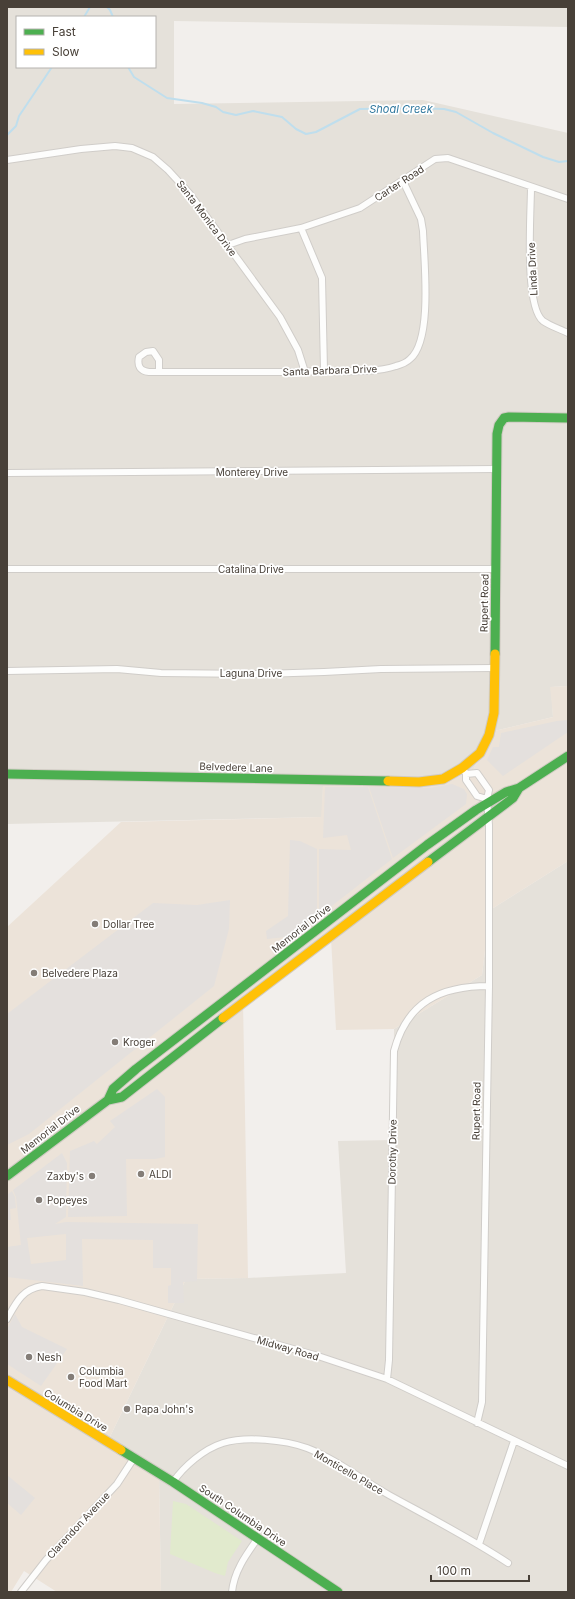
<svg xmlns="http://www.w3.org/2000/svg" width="575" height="1599" viewBox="0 0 575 1599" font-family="Inter,sans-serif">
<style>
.residential{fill:#e5e1da;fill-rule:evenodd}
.commercial{fill:#ece3d9}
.green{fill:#e1eacd}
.parking{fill:#e4e0dd;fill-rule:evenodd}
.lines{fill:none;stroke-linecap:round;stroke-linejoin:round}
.stream{stroke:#bfdeed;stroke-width:2}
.street-casing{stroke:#d0cdc9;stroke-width:8}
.fast-casing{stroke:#d0cbc3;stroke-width:11}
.slow-casing{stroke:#d0cbc3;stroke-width:11}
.street{stroke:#fdfdfc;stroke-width:6}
.fast{stroke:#4caf50;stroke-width:9}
.slow{stroke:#ffc107;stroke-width:9}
.poi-dot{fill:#847d77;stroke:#fff;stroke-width:1.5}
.labels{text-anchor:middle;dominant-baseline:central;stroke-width:3.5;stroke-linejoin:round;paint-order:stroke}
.street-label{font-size:10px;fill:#484038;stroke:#fff}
.poi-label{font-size:10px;fill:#484038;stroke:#fff;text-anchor:start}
.water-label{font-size:11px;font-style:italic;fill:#31799f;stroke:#fff}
</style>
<rect width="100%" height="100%" fill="#f2efec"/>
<path class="residential" d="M7,7H568V27L174,21V104L423,100L568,133V686L551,687L553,717L494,731L472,772L430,786H323L322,817L7,824ZM17,17H155V67H17Z
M568,861V1592H161L159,1473L107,1443L186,1279L248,1278L346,1273L338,1141L393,1140L394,1029L482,975L490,910Z"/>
<path class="commercial" d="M568,686V861L490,910L482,975L394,1029L336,1030L331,938L243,1001L248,1278L186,1279L107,1443L159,1473L161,1592H57L24,1571L11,1592H7V927L121,822L321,817L323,786H430L472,772L494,731L553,717L550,687Z"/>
<path class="green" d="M173,1501L186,1504L242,1541L228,1562L225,1576L215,1573L170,1554Z"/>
<path class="parking" d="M568,720V732L503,776L487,760L493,747H499L501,733L557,721Z
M452,784L464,789L467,794L466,804L393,858L369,787L430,788Z
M325,787H368L392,859L319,916V849L351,850L347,835L323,838Z
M290,840L300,841L317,849V915L285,937L267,939L266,931L288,916Z
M230,900L229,929L214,986L29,1134L7,1145V1014L153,903L197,905Z
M157,1089L165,1097V1157L155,1159H126L127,1216L68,1217L70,1151L94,1141L97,1144L115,1127L110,1121Z
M62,1153L67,1163L66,1217L55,1224L66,1222L198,1224L197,1281L183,1282L184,1303H168V1286L171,1285V1268H153V1240L82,1239L83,1286L7,1277V1247L21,1245L16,1197L13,1190ZM66,1234V1260L31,1264L27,1238Z
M12,1191L15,1197L16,1208L10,1209L11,1220H7V1195Z
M15,1314L22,1327L67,1349L41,1386L7,1364V1329Z
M7,1475L35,1498L21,1515L7,1503Z"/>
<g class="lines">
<path class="stream" d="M107,7L110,10L113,17
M84,17L90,7
M128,67L134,77L167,98L202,103L216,107L223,112L236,115L253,111L282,117L296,129L306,134L316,132L360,109L413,108L444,109L456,112L493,133L543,157L559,162L568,161
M7,135L16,126L19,116L52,67"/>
<defs>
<path id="street" d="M7,160L81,149L115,146L132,148L153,157L168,170L190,194L280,317L298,350L305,372
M531,187C531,212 524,306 543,321C550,326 560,329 568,333
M301,228L322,278L324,370
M228,245L245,239L301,228L360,208L435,159L448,158L568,199
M159,372V360L153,351L146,352L139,357C137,366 140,371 149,372H305C333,369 369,375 396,366C400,365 407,362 410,359C433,340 424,260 423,231L421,219L403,181
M7,473L497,469
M7,569H496
M7,671L117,669L161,673L263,674L324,672L381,669L494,668
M465,772L466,774V780L477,796L487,799
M466,774L477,773L489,790L487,799L489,825V986L482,1402L477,1423
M7,1319C16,1303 22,1289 42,1286L85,1292L119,1300L318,1356L387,1379L568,1466
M387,1379L389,1360L394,1051C407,1002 440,986 489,986
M173,1482C184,1466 204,1449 223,1443C246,1436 285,1440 307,1448C336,1459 362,1480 389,1495C429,1517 470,1538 508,1563
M479,1544L514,1441
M21,1592L46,1560L117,1484L134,1458
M232,1592C234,1571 246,1555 258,1538"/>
<path id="fast" d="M495,654L497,434L499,425L504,418L509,417L568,418
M7,774L388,781
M428,862L513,798L519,788
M108,1100L113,1089L136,1069L427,845L476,810L506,792L519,788L568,756
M7,1176L108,1100L122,1097L223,1018
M121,1450L173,1482L338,1592"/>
<path id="slow" d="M388,781L419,782L443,779L462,768L480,753L489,735L494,713L495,654
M223,1018L428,862
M7,1380L121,1450"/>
</defs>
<use href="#street" class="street-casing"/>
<use href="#fast" class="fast-casing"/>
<use href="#slow" class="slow-casing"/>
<use href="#street" class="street"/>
<use href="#fast" class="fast"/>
<use href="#slow" class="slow"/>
</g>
<g class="poi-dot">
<circle cx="95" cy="924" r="4"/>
<circle cx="34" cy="973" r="4"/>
<circle cx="115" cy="1042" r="4"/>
<circle cx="141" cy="1174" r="4"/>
<circle cx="92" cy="1176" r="4"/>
<circle cx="39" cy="1200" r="4"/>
<circle cx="29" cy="1357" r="4"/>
<circle cx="71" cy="1377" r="4"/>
<circle cx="127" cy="1409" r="4"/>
</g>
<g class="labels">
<g class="street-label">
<text transform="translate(399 183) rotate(-33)">Carter Road</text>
<text transform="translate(207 218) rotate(53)">Santa Monica Drive</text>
<text transform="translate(532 269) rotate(-93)">Linda Drive</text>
<text transform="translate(330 370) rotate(-2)">Santa Barbara Drive</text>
<text x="252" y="472">Monterey Drive</text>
<text x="251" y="569">Catalina Drive</text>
<text transform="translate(484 603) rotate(-89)">Rupert Road</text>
<text x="251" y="673">Laguna Drive</text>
<text transform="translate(236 767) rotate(2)">Belvedere Lane</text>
<text transform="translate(301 928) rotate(-38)">Memorial Drive</text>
<text transform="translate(476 1111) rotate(-89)">Rupert Road</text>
<text transform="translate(50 1129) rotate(-38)">Memorial Drive</text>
<text transform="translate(392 1152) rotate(-89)">Dorothy Drive</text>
<text transform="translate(288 1348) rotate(16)">Midway Road</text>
<text transform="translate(76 1410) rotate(31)">Columbia Drive</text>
<text transform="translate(349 1472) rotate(30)">Monticello Place</text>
<text transform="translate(243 1515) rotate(34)">South Columbia Drive</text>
<text transform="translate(78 1525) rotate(-47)">Clarendon Avenue</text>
</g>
<g class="poi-label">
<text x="103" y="924">Dollar Tree</text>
<text x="42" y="973">Belvedere Plaza</text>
<text x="123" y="1042">Kroger</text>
<text x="149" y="1174">ALDI</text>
<text x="84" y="1176" text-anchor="end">Zaxby's</text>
<text x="47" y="1200">Popeyes</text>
<text x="37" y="1357">Nesh</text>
<text x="79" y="1371">Columbia<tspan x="79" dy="12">Food Mart</tspan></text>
<text x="135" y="1409">Papa John's</text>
</g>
<g class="water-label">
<text x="401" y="109">Shoal Creek</text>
</g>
</g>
<rect width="575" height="1599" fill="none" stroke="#484038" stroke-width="16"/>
<rect x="16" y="16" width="140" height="52" fill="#ffffff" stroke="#b6b3af"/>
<rect x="24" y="29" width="20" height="6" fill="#4caf50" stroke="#b6b3af"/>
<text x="52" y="36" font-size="12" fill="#484038">Fast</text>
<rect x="24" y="49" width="20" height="6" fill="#ffc107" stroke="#b6b3af"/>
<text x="52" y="56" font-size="12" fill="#484038">Slow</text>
<path d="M431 1575v6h98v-6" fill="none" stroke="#484038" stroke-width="2"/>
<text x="437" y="1575" font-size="12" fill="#484038" stroke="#ffffff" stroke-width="3" paint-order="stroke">100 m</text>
</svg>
